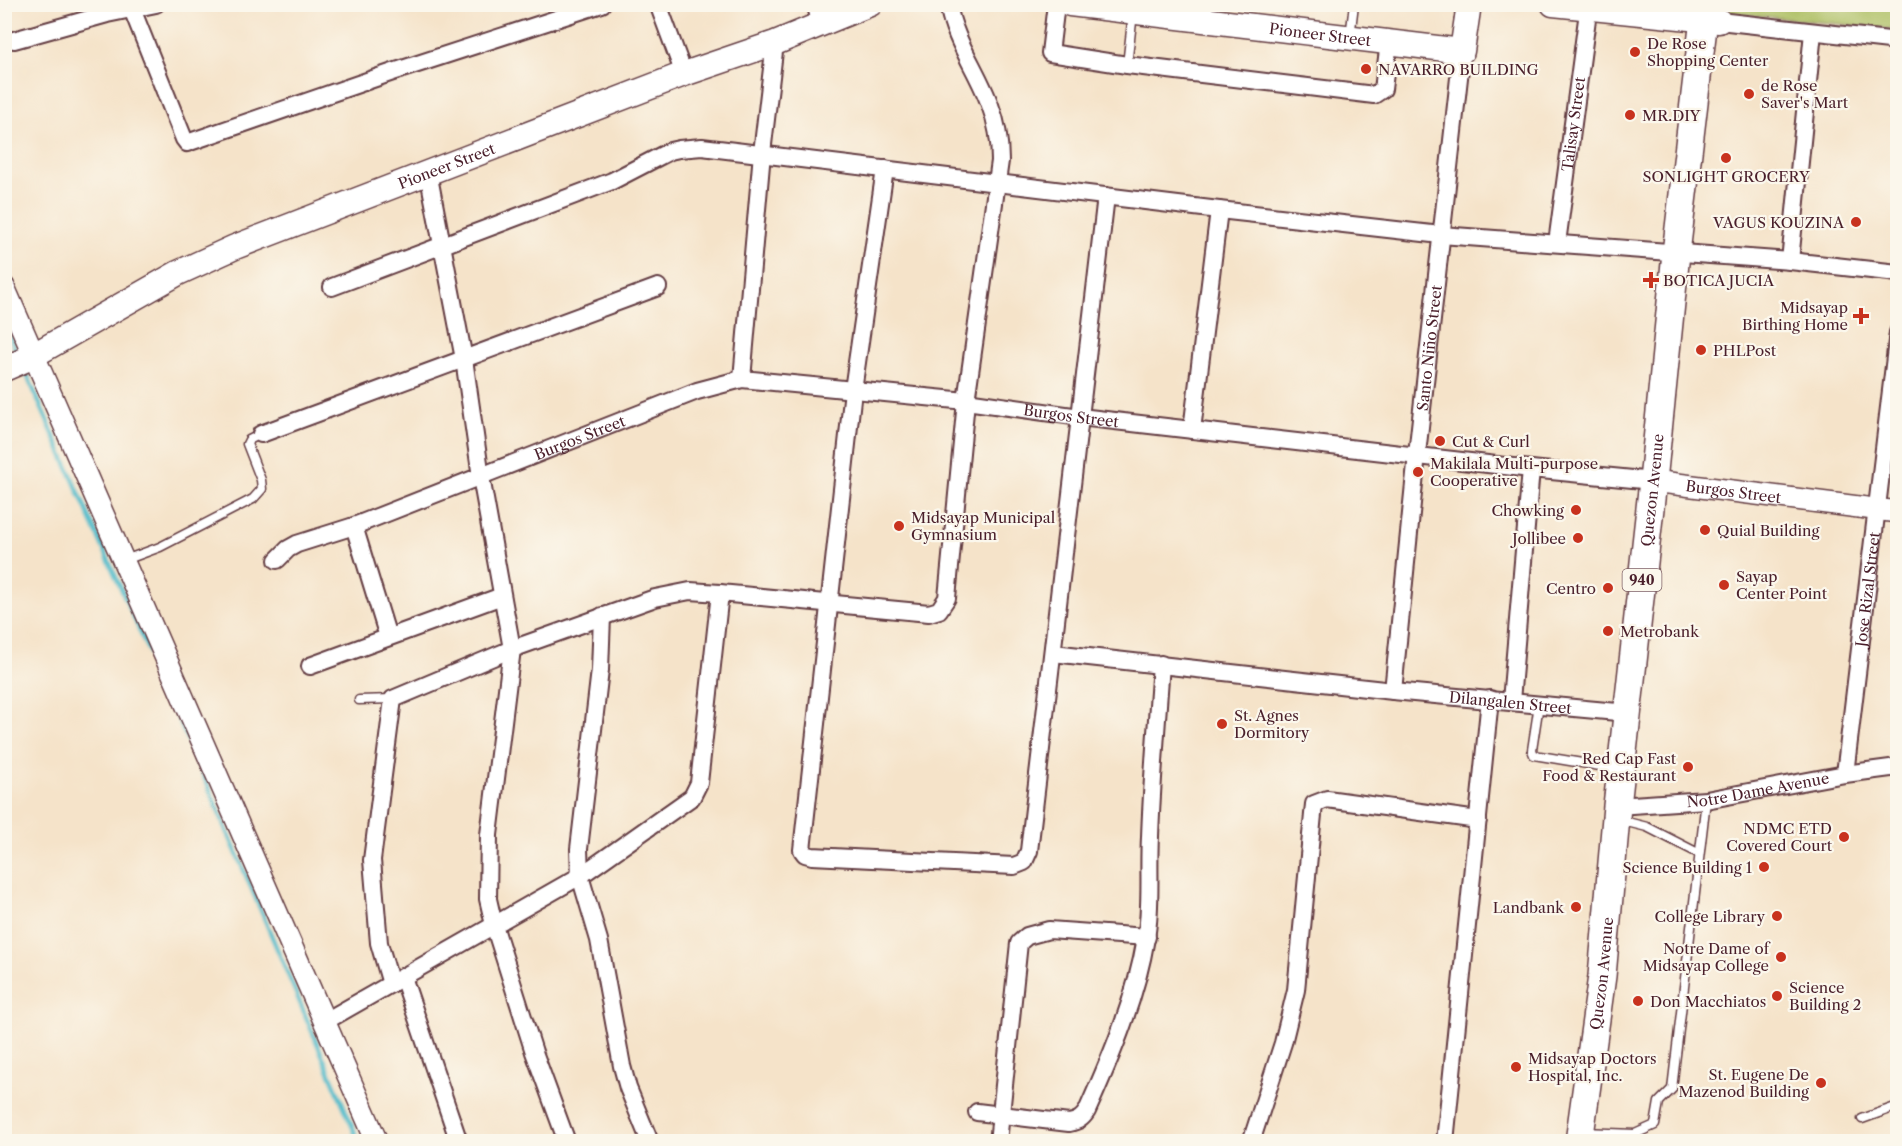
<svg xmlns="http://www.w3.org/2000/svg" width="1902" height="1146" viewBox="0 0 1902 1146" font-family="'Libre Caslon Text',serif">
<style>
.green{fill:#acbe61;stroke:#7b6e46;stroke-width:1.5}
.lines{fill:none;stroke-linecap:round;stroke-linejoin:round}
.stream{stroke:#4ebac9;stroke-width:4.5}
.service-casing{stroke:#643c43;stroke-width:11}
.minor-casing{stroke:#643c43;stroke-width:20}
.tertiary-casing{stroke:#643c43;stroke-width:24}
.secondary-casing{stroke:#643c43;stroke-width:27}
.primary-casing{stroke:#643c43;stroke-width:30}
.service{stroke:#fff;stroke-width:8}
.minor{stroke:#fff;stroke-width:16}
.tertiary{stroke:#fff;stroke-width:21}
.secondary{stroke:#fff;stroke-width:24}
.primary{stroke:#fff;stroke-width:27}
.poi-dot{fill:#c8321e;stroke:#fbf7ec;stroke-width:2}
.labels{text-anchor:middle;dominant-baseline:central;stroke-width:4.5;stroke-linejoin:round;paint-order:stroke}
.shield{fill:#fbf7ec;stroke:#7f6065;stroke-width:1.5}
.shield-label{font-size:14px;font-weight:bold;fill:#4a1f2b}
.street-label{font-size:15px;fill:#4a1f2b;stroke:#fbf7ec}
.poi-label{font-size:15px;fill:#4a1f2b;stroke:#fbf7ec;text-anchor:start}
</style>
<rect width="100%" height="100%" fill="#fbf7ec"/>
<filter id="ink" filterUnits="userSpaceOnUse"><feTurbulence type="fractalNoise" baseFrequency=".0167" numOctaves="2"/><feDisplacementMap in="SourceGraphic" scale="12" xChannelSelector="R" yChannelSelector="G"/><feConvolveMatrix kernelMatrix="1 2 1 2 8 2 1 2 1" color-interpolation-filters="sRGB"/></filter>
<filter id="wash" filterUnits="userSpaceOnUse"><feTurbulence type="fractalNoise" baseFrequency=".008" numOctaves="4" result="noise"/><feDisplacementMap in="SourceGraphic" scale="24" xChannelSelector="R" yChannelSelector="G"/><feGaussianBlur stdDeviation="1.35" result="paint"/><feColorMatrix in="noise" values="0 0 0 0 0 0 0 0 0 0 0 0 0 0 0 0 0 1.4 0 .05"/><feComposite in="paint" operator="in"/></filter>
<g filter="url(#wash)">
<rect width="100%" height="100%" fill="#f5e3c9"/>
<path class="green" d="M1729,5H1897V30L1729,13Z"/>
<g class="lines">
<path class="stream" d="M4,323L18,355
M24,368L211,793L359,1142"/>
</g>
</g>
<g filter="url(#ink)">
<g class="lines">
<defs>
<path id="service" d="M1350,37L1354,4
M1127,65L1133,13
M125,560L160,547L253,499L262,489L261,480L247,444L249,440L261,434
M359,700L393,699
M1539,704L1532,750L1534,755L1618,769
M1619,820L1647,827L1698,853
M1862,1119L1898,1106
M1583,1132L1635,1134L1655,1125L1659,1102L1672,1089L1706,800"/>
<g id="minor">
<path d="M130,4L184,139L187,143L393,72L602,4"/>
<path d="M658,4L684,74"/>
<path d="M815,4L821,23"/>
<path d="M1056,4L1050,53L1127,65L1374,95L1383,89L1389,42"/>
<path d="M1719,21L1898,41"/>
<path d="M14,40L107,14L156,4"/>
<path d="M885,169L853,390L802,850L805,854L812,856L1014,866L1024,862L1029,851L1106,196"/>
<path d="M428,172L464,359L481,477L512,649L489,835L488,899L494,925L534,1052L567,1142"/>
<path id="s1" d="M1557,243L1589,4"/>
<path d="M1790,261L1813,32"/>
<path d="M332,287L612,181L670,151L679,149L702,147L1219,210L1441,235L1790,261L1898,273"/>
<path d="M742,379L762,153L775,43"/>
<path d="M1192,430L1219,210"/>
<path d="M261,434L658,287"/>
<path d="M354,526L388,637"/>
<path id="s2" d="M277,560L288,549L297,544L354,526L697,391L742,379L966,401L1080,417L1531,469L1653,481"/>
<path d="M602,616L600,670L579,849L580,876L599,940L622,1066L628,1088L650,1142"/>
<path id="s3" d="M1053,653L1393,691L1628,713"/>
<path d="M310,666L502,596"/>
<path id="s4" d="M1393,691L1417,454L1462,51"/>
<path d="M1511,701L1531,469"/>
<path id="s5" d="M1845,774L1898,332"/>
<path id="s6" d="M1617,806L1706,800L1845,774L1898,767"/>
<path d="M403,977L459,1142"/>
<path d="M391,984L379,943L372,860L393,699L512,649L655,598L690,591L720,593L929,613L939,610L947,598L966,401L1000,161C1000,142 997,123 990,105C978,71 954,41 948,4"/>
<path d="M324,1022L580,876L692,797L699,783L720,593"/>
<path d="M977,1112L1069,1123C1078,1121 1082,1119 1087,1111C1112,1055 1136,998 1146,938C1152,905 1148,871 1150,837C1152,779 1157,721 1161,664"/>
<path d="M998,1142L1019,943L1027,936L1049,930L1147,937"/>
<path d="M1251,1142L1283,1043L1296,990L1314,804L1327,799L1478,820"/>
<path d="M1445,1142L1490,699"/>
</g>
<g id="tertiary">
<path d="M4,287L377,1142"/>
<path id="s7" d="M1653,481L1898,512"/>
</g>
<g id="secondary">
<path id="s8" d="M1070,4L1462,51L1469,4"/>
<path d="M1553,4L1719,21"/>
<path id="s9" d="M4,369L27,359L178,273L235,247L684,74L775,43L870,4"/>
</g>
<g id="primary">
<path id="s10" d="M1579,1142L1602,976L1617,806L1653,481L1676,253L1704,19L1697,4"/>
</g>
</defs>
<use href="#service" class="service-casing"/>
<use href="#minor" class="minor-casing"/>
<use href="#tertiary" class="tertiary-casing"/>
<use href="#secondary" class="secondary-casing"/>
<use href="#primary" class="primary-casing"/>
<use href="#service" class="service"/>
<use href="#minor" class="minor"/>
<use href="#tertiary" class="tertiary"/>
<use href="#secondary" class="secondary"/>
<use href="#primary" class="primary"/>
</g>
</g>
<g class="poi-dot">
<circle cx="1635" cy="52" r="6"/>
<circle cx="1366" cy="69" r="6"/>
<circle cx="1749" cy="94" r="6"/>
<circle cx="1630" cy="115" r="6"/>
<circle cx="1726" cy="158" r="6"/>
<circle cx="1856" cy="222" r="6"/>
<path d="M1648 271h6v6h6v6h-6v6h-6v-6h-6v-6h6z"/>
<path d="M1858 307h6v6h6v6h-6v6h-6v-6h-6v-6h6z"/>
<circle cx="1701" cy="350" r="6"/>
<circle cx="1440" cy="441" r="6"/>
<circle cx="1418" cy="472" r="6"/>
<circle cx="1576" cy="510" r="6"/>
<circle cx="899" cy="526" r="6"/>
<circle cx="1705" cy="530" r="6"/>
<circle cx="1578" cy="538" r="6"/>
<circle cx="1724" cy="585" r="6"/>
<circle cx="1608" cy="588" r="6"/>
<circle cx="1608" cy="631" r="6"/>
<circle cx="1222" cy="724" r="6"/>
<circle cx="1688" cy="767" r="6"/>
<circle cx="1844" cy="837" r="6"/>
<circle cx="1764" cy="867" r="6"/>
<circle cx="1576" cy="907" r="6"/>
<circle cx="1777" cy="916" r="6"/>
<circle cx="1781" cy="957" r="6"/>
<circle cx="1777" cy="996" r="6"/>
<circle cx="1638" cy="1001" r="6"/>
<circle cx="1516" cy="1067" r="6"/>
<circle cx="1821" cy="1083" r="6"/>
</g>
<g class="labels">
<rect class="shield" x="1622.5" y="569" width="39" height="22" rx="4.5"/>
<g class="shield-label">
<text x="1642" y="580">940</text>
</g>
<g class="street-label">
<text stroke="none"><textPath href="#s8" startOffset="252">Pioneer Street</textPath></text>
<text stroke="none"><textPath href="#s1" startOffset="120">Talisay Street</textPath></text>
<text stroke="none"><textPath href="#s9" startOffset="488">Pioneer Street</textPath></text>
<text stroke="none"><textPath href="#s4" startOffset="345">Santo Niño Street</textPath></text>
<text stroke="none"><textPath href="#s2" startOffset="832">Burgos Street</textPath></text>
<text stroke="none"><textPath href="#s2" startOffset="328">Burgos Street</textPath></text>
<text stroke="none"><textPath href="#s7" startOffset="81">Burgos Street</textPath></text>
<text stroke="none"><textPath href="#s10" startOffset="656">Quezon Avenue</textPath></text>
<text stroke="none"><textPath href="#s5" startOffset="186">Jose Rizal Street</textPath></text>
<text stroke="none"><textPath href="#s3" startOffset="460">Dilangalen Street</textPath></text>
<text stroke="none"><textPath href="#s6" startOffset="142">Notre Dame Avenue</textPath></text>
<text stroke="none"><textPath href="#s10" startOffset="170">Quezon Avenue</textPath></text>
</g>
<g class="poi-label">
<text x="1647" y="43">De Rose<tspan x="1647" dy="17">Shopping Center</tspan></text>
<text x="1378" y="69">NAVARRO BUILDING</text>
<text x="1761" y="85">de Rose<tspan x="1761" dy="17">Saver's Mart</tspan></text>
<text x="1642" y="115">MR.DIY</text>
<text x="1726" y="176" text-anchor="middle">SONLIGHT GROCERY</text>
<text x="1844" y="222" text-anchor="end">VAGUS KOUZINA</text>
<text x="1663" y="280">BOTICA JUCIA</text>
<text x="1848" y="307" text-anchor="end">Midsayap<tspan x="1848" dy="17">Birthing Home</tspan></text>
<text x="1713" y="350">PHLPost</text>
<text x="1452" y="441">Cut &amp; Curl</text>
<text x="1430" y="463">Makilala Multi-purpose<tspan x="1430" dy="17">Cooperative</tspan></text>
<text x="1564" y="510" text-anchor="end">Chowking</text>
<text x="911" y="517">Midsayap Municipal<tspan x="911" dy="17">Gymnasium</tspan></text>
<text x="1717" y="530">Quial Building</text>
<text x="1566" y="538" text-anchor="end">Jollibee</text>
<text x="1736" y="576">Sayap<tspan x="1736" dy="17">Center Point</tspan></text>
<text x="1596" y="588" text-anchor="end">Centro</text>
<text x="1620" y="631">Metrobank</text>
<text x="1234" y="715">St. Agnes<tspan x="1234" dy="17">Dormitory</tspan></text>
<text x="1676" y="758" text-anchor="end">Red Cap Fast<tspan x="1676" dy="17">Food &amp; Restaurant</tspan></text>
<text x="1832" y="828" text-anchor="end">NDMC ETD<tspan x="1832" dy="17">Covered Court</tspan></text>
<text x="1752" y="867" text-anchor="end">Science Building 1</text>
<text x="1564" y="907" text-anchor="end">Landbank</text>
<text x="1765" y="916" text-anchor="end">College Library</text>
<text x="1769" y="948" text-anchor="end">Notre Dame of<tspan x="1769" dy="17">Midsayap College</tspan></text>
<text x="1789" y="987">Science<tspan x="1789" dy="17">Building 2</tspan></text>
<text x="1650" y="1001">Don Macchiatos</text>
<text x="1528" y="1058">Midsayap Doctors<tspan x="1528" dy="17">Hospital, Inc.</tspan></text>
<text x="1809" y="1074" text-anchor="end">St. Eugene De<tspan x="1809" dy="17">Mazenod Building</tspan></text>
</g>
</g>
<rect width="1902" height="1146" fill="none" stroke="#fbf7ec" stroke-width="24"/>
</svg>
